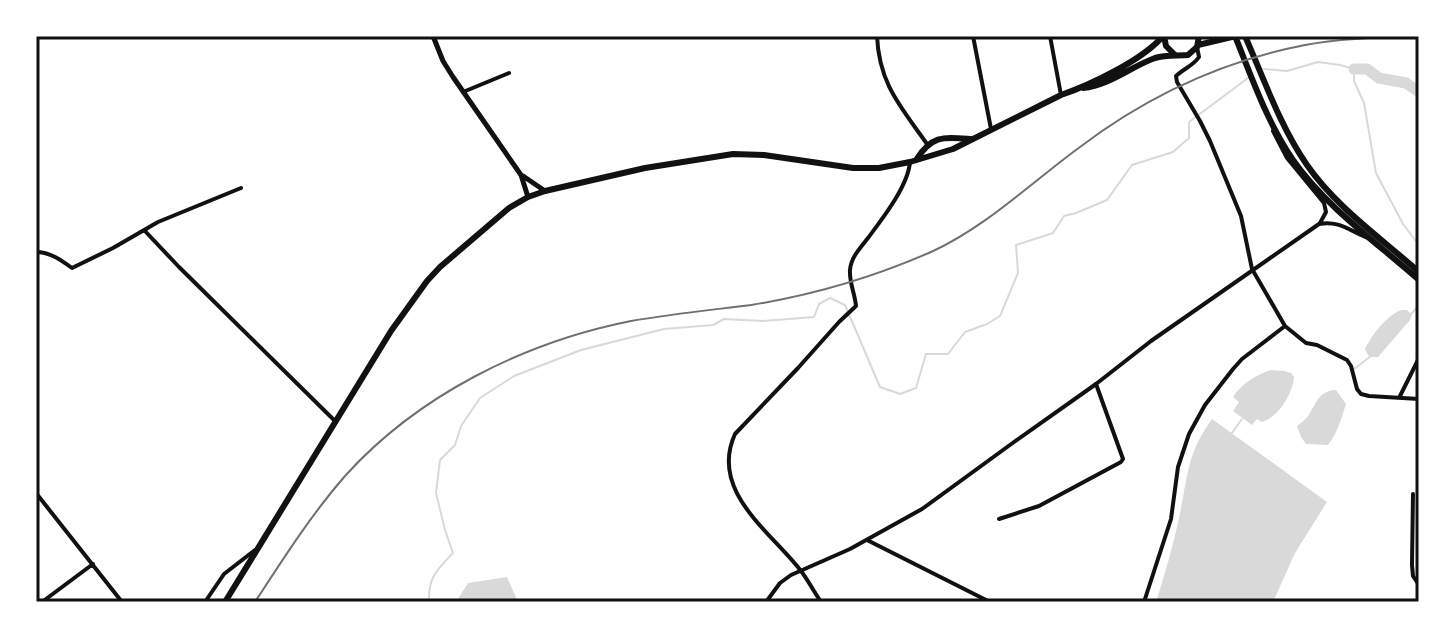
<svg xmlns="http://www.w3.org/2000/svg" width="1455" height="638" viewBox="0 0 1455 638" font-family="Manrope,sans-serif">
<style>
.water{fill:#d9d9d9}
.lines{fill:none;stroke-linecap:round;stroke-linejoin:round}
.stream{stroke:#d9d9d9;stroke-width:2}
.river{stroke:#d9d9d9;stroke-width:11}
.minor{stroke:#111;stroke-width:4}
.tertiary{stroke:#111;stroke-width:4}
.secondary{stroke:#111;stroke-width:5}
.primary{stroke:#111;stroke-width:6}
.rail{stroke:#707070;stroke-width:2}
.neatline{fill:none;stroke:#111;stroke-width:3}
</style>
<rect width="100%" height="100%" fill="#fff"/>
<path class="water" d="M1401,310H1407L1412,315L1410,320L1378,357H1369L1365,349C1372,335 1386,316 1401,310Z
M1271,370L1284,371L1291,373L1294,377C1293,393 1278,418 1262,422L1257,419L1252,425L1233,411L1239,402L1233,397C1241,384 1256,375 1271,370Z
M1336,390L1346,404C1341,419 1338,432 1328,445L1306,444L1301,437L1297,426C1300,424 1306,419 1308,416C1317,403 1318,391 1336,390Z
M1212,419L1327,502L1295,553L1273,602H1156C1165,574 1173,546 1179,518C1188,477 1186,455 1212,419Z
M507,577L518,602H456L468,583Z"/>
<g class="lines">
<path class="stream" d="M1264,69L1287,71L1318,62L1340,65L1354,69V81L1364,103L1376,173L1403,224L1419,245
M1411,314L1419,305
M1354,369L1371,356
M1232,433L1242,419
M429,602C428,577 437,570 453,553L445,530L436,493L440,460L455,445L461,426L480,398L514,376L581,350L664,329L713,325L724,319L763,321L814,317L819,304L830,298L845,305L880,387L900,394L916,388L926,354H948L965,332L987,324L1000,316L1018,273L1016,245L1053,233L1064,216L1076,213L1107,200L1132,165L1173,152L1189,138V122L1248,78"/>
<path class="river" d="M1354,69H1367L1379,78L1406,83L1419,92"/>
<path class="minor" d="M877,36C879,84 901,107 927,144
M973,36L991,129
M1050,36L1061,95
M1197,47L1199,57C1193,66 1183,69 1176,76L1177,82L1200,121L1210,141L1241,216L1252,269L1285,326L1306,343L1317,345L1347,360L1351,366L1357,389L1361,394L1369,396L1419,399
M463,92L509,73
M144,230L179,267L336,422
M36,252C50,252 61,260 72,268L113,248L158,222L241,188
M1399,398L1419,358
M36,493L122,602
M1413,494L1412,565L1413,576L1419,585
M999,519L1039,506L1121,462L1123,459L1096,384
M867,540L990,602
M42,602L93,564
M205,602L224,574L255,550
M821,602C814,592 808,580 801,571C770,531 709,491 735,434L798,368L839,322L856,306C855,294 849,282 850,270C851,257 861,247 868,238C883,218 908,186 910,162
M1144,602L1171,519L1178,467L1189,434L1205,405L1233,369L1242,359L1285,326"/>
<path class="tertiary" d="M1273,131L1287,158L1324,203L1326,212L1320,223
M766,602L780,583L791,575L850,549L922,509L1014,442L1096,384L1151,341L1319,224C1339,220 1350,231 1368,238"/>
<path class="secondary" d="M433,36L443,61L453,77L521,175L528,197
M523,176L545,191"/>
<path class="primary" d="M1164,36L1166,46L1175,55
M1235,36C1252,78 1267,122 1293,160C1326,207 1376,242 1419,280
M1245,36C1264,79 1280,126 1307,165C1336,207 1381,238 1419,272
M1198,45L1236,36
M1083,88C1110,85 1130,67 1155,58C1166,55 1177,56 1188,55L1197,47L1199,36
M916,160C932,135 943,137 971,139
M225,602L391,331L427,281L440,267L509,208L528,197L545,191L645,168L733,154L764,155L853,168H879L910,162L953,149L1061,95C1090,85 1143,60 1163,36"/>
<path class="rail" d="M255,602C283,559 311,515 345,476C418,395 525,342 631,321C671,314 711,310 751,305C813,295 874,277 931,252C986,227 1032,182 1080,147C1146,97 1223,61 1305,45C1342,38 1381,37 1419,37"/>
</g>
<rect width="1455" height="638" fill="none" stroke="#ffffff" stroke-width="76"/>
<rect x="38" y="38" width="1379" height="562" class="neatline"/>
</svg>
